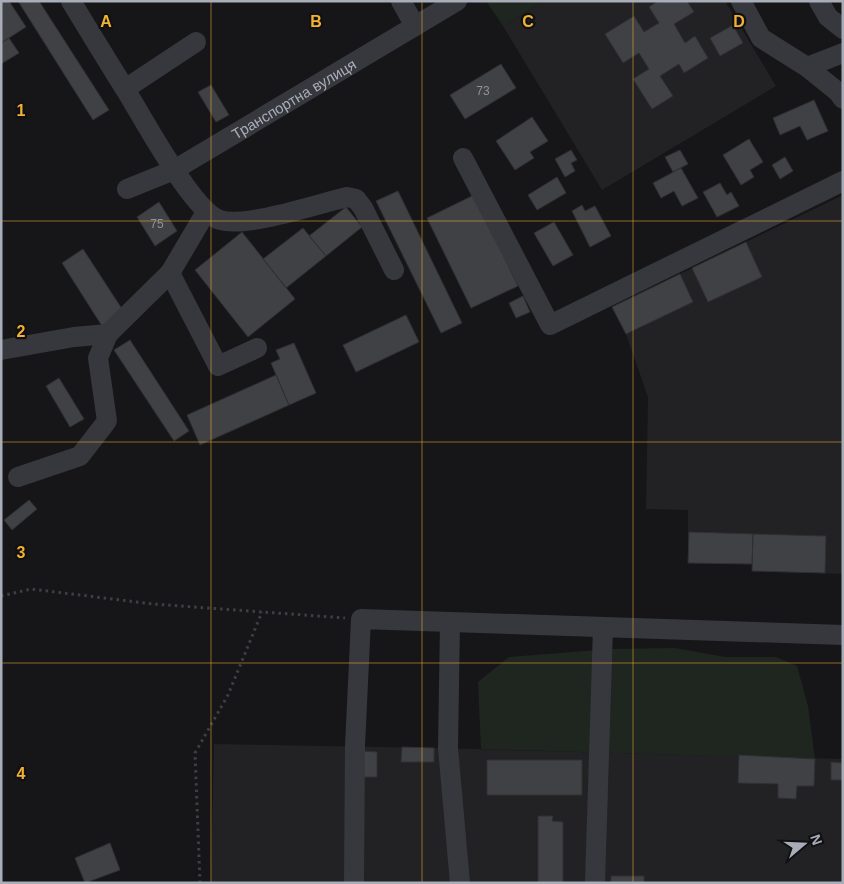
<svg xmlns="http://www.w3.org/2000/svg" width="844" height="884" viewBox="0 0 844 884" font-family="Arial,sans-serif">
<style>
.built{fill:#222225}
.grass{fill:#1e261f}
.building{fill:#404145;stroke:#303034}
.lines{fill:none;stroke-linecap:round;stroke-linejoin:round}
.path{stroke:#3d3f44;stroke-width:3;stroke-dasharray:2.5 4;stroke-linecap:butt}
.minor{stroke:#37383d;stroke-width:20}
.grid{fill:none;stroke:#f2b134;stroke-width:1;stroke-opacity:0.55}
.labels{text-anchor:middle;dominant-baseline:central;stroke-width:4.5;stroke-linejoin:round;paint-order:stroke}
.number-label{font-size:12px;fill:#8e929b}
.street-label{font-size:15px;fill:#a8adb8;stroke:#111113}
.grid-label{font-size:16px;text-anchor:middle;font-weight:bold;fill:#f2b134;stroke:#111113;stroke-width:4.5;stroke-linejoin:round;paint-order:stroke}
</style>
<rect width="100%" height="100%" fill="#161618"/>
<path class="built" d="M545,1H725L776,86L602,190L503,26Z
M843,195V574L752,571V564L688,563V510L646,509L648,397L626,334L612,307Z
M214,744L434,748L843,759V883H211Z"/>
<path class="grass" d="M486,1H545L503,26Z
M675,648L725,657H776L797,666L808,706L815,759L481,749L478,682L509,657L611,649Z"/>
<path class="building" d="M1,1H9L26,27L1,43V28L3,27L1,25Z
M18,1H39L109,110L93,120Z
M658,1H687L694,12L674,24L685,43L695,36L708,58L684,73L679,64L660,76L673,96L652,109L633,79L649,69L639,53L623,63L605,34L634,16L644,32L659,23L649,7Z
M733,25L743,43L720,56L710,38Z
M9,38L19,53L1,64V43Z
M501,64L516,88L465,119L450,95Z
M211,85L229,115L216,122L198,92Z
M814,100L828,131L807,140L800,126L780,135L773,118Z
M532,117L548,141L530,152L534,158L515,170L496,141Z
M749,139L763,162L750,170L754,177L741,185L723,155Z
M571,150L577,160L571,163L575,171L565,177L555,159Z
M680,150L688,164L673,172L665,157Z
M785,157L793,171L780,179L772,165Z
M681,168L698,198L682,206L674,191L661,198L653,183Z
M557,177L566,193L537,210L528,195Z
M720,183L727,195L731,192L739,206L717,217L703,192Z
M398,191L462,323L441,333L376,201Z
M474,195L518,286L471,308L427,218Z
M159,202L177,231L155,246L137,217Z
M582,205L585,211L595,206L611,236L590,247L572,211Z
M346,207L362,227L326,256L309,236Z
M554,222L573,255L553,266L534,233Z
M303,228L326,256L286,288L263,259Z
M242,232L295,299L248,337L195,270Z
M746,242L762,277L708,302L692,268Z
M83,249L124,312L102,326L62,263Z
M680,274L693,302L626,334L612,307Z
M523,296L530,312L516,318L509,303Z
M406,315L419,342L356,372L343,345Z
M130,340L189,431L174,441L114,350Z
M294,343L316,393L289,405L271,363L280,359L276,350Z
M276,375L289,405L200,445L187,415Z
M59,378L84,419L70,427L46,386Z
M29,500L37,509L12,530L4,520Z
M689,532L753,534L752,564L688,563Z
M753,534L826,536L825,573L752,571Z
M402,747L434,748V762H401Z
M362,751L377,752V777H361Z
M739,755L815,759L814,786H797L796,799L778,798V784L738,783Z
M487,760H582V795H487Z
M831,762L843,763V780H831Z
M538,816H553L552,821L563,822V883H538Z
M110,843L120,870L85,883L75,858Z
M611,876H644V883H611Z"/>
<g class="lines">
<path class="path" d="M1,596L31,589L153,604L345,618
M200,883L195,753L228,695L262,612"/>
<g class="minor">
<path d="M71,1C89,31 107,60 125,89C142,116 193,212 220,220C247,228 318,204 347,197L356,199L363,208L394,270"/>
<path d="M401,1L415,26"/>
<path d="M741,1L761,38L807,67L838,92L843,99"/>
<path d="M819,1L828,17L843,29"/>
<path d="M807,67L843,53"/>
<path d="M125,89L196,42"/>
<path d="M463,158L550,325L843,181"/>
<path id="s1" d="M127,189L174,170L457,1"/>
<path d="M170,273L218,366L257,348"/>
<path d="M1,350L74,337L108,334L170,273L206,212"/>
<path d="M18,477L80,456L107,421L98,358L108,334"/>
<path d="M450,622L448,748L460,883"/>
<path d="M354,883L355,746L361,619L843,635"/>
<path d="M595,883L603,627"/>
</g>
</g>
<path class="grid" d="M211,1V883M422,1V883M633,1V883M1,221H843M1,442H843M1,663H843"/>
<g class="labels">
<g class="number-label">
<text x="483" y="91">73</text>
<text x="157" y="224">75</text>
</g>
<g class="street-label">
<text stroke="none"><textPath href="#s1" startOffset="190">Транспортна вулиця</textPath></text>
</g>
</g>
<g class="grid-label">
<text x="106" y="27">A</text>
<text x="316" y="27">B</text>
<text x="528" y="27">C</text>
<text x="739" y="27">D</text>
<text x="21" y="116">1</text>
<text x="21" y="337">2</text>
<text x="21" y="558">3</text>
<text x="21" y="779">4</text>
</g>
<rect width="844" height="884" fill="none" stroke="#a8adb8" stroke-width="5"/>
<g transform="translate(804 844) rotate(71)" stroke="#111113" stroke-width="4" paint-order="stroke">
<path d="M0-4L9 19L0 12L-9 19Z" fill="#a8adb8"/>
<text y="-8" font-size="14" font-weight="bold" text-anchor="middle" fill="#a8adb8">N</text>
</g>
</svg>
